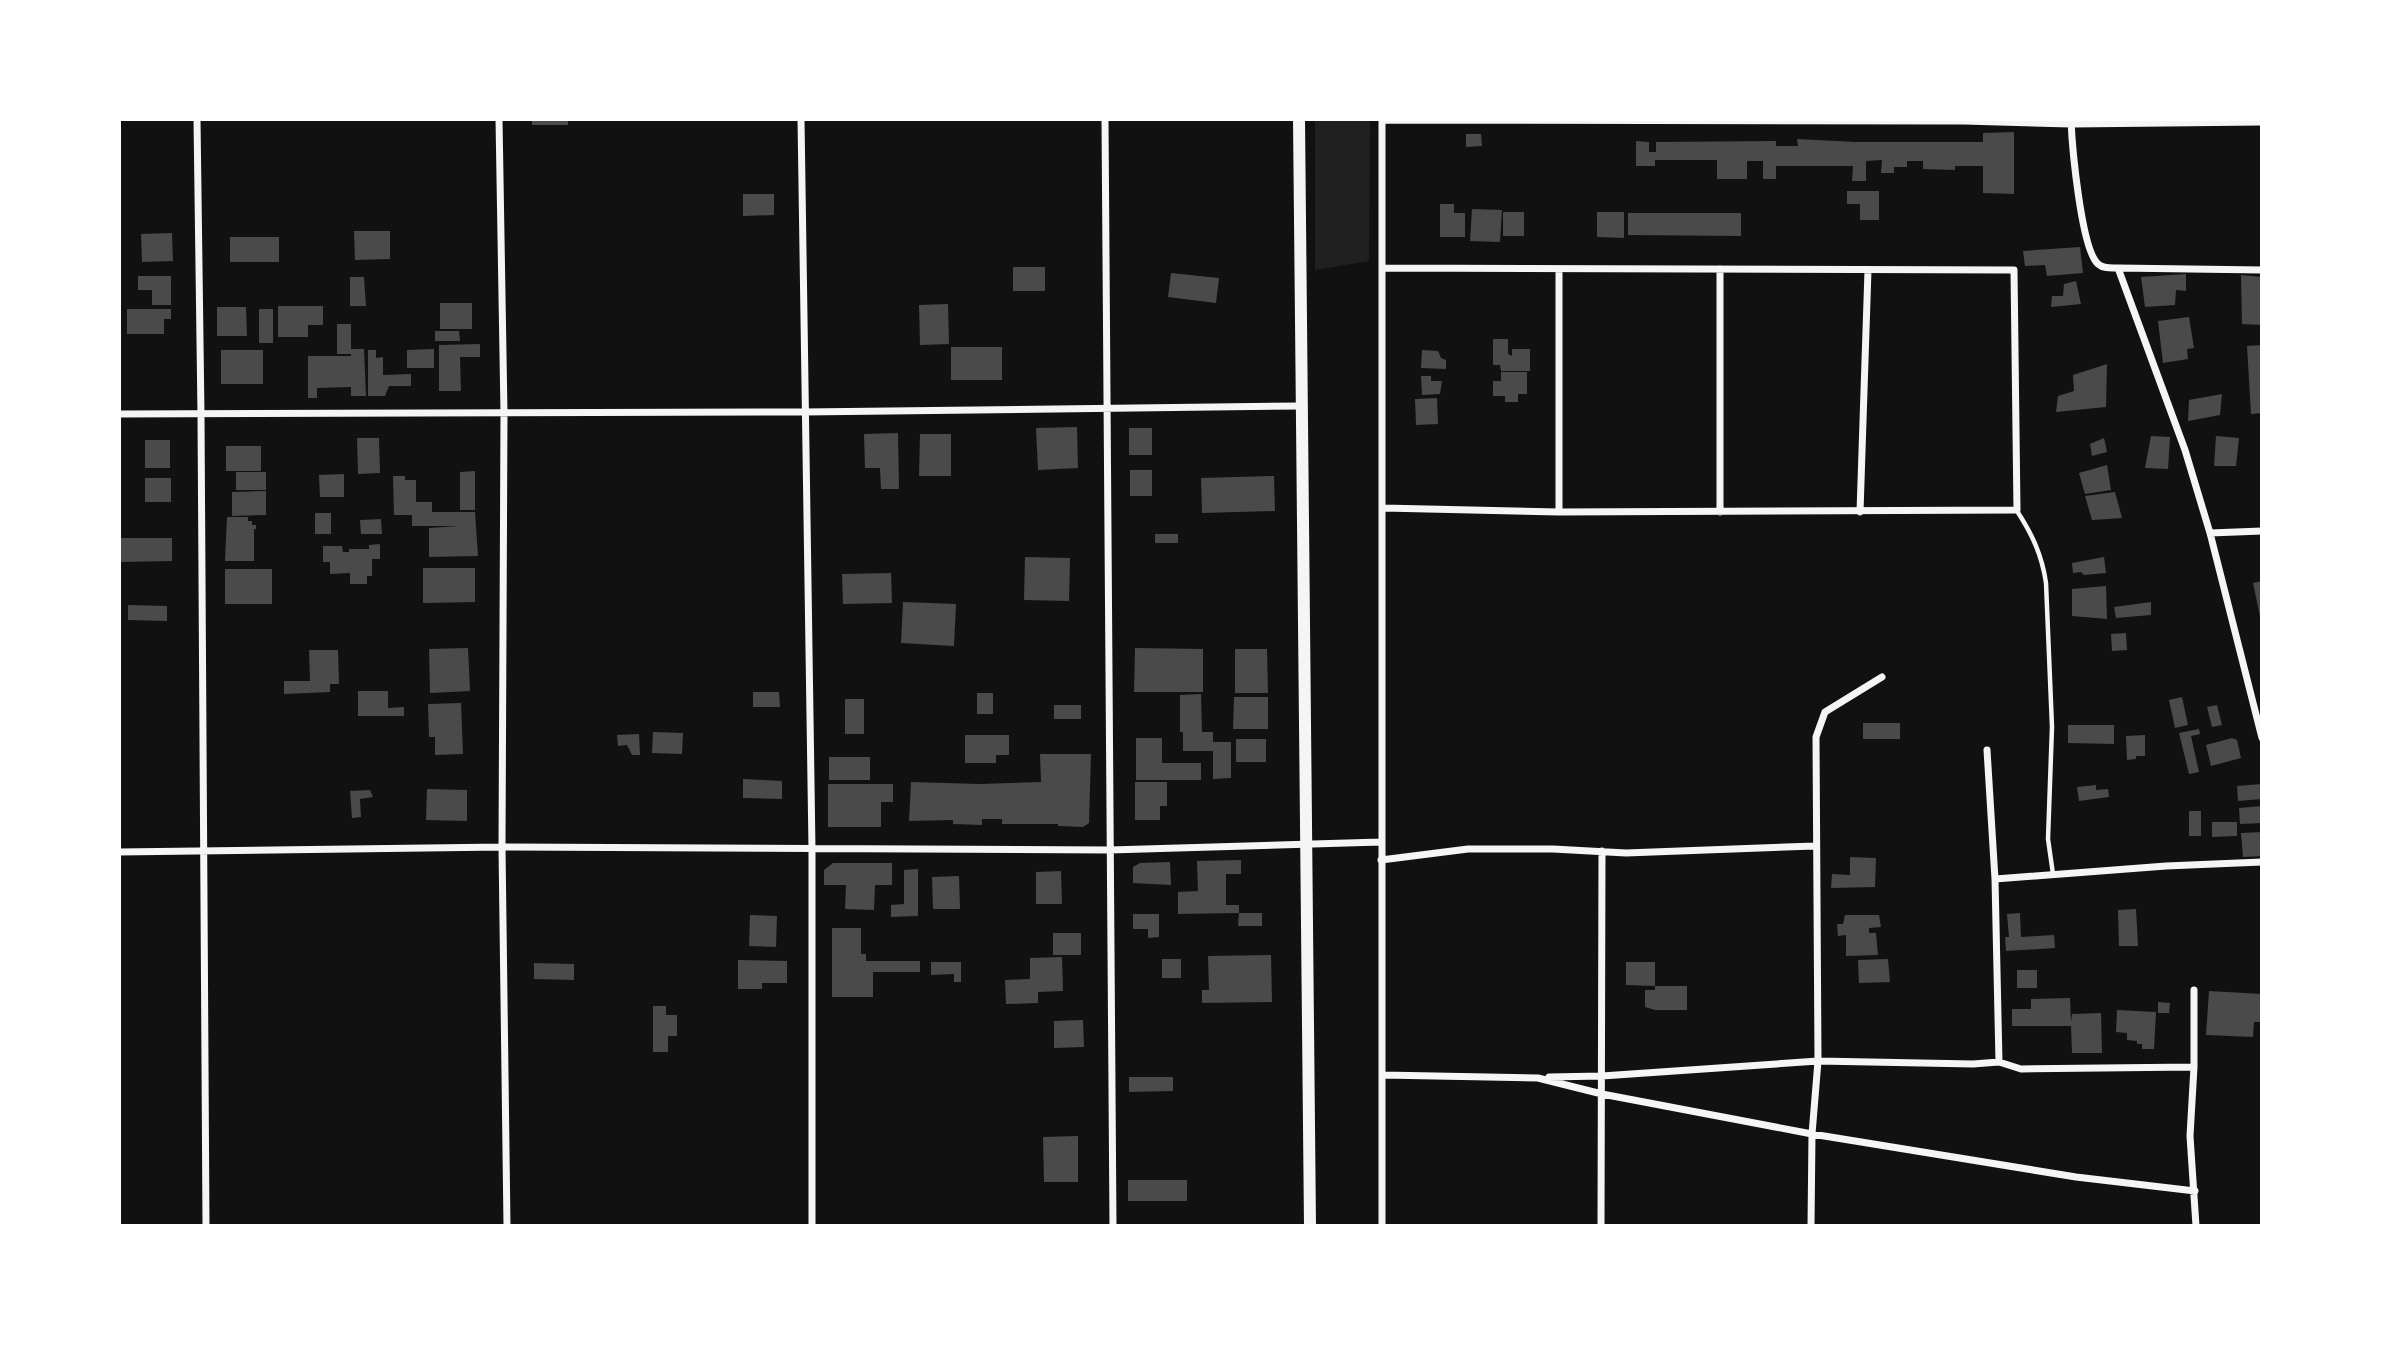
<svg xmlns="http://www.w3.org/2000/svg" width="2381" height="1345" viewBox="0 0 2381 1345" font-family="Karla,sans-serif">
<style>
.green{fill:#202020}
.building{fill:#4a4a4a}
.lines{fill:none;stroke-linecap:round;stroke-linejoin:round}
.service{stroke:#f5f5f5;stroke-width:4.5}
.minor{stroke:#f5f5f5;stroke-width:7}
.secondary{stroke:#f5f5f5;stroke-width:12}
</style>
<rect width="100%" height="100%" fill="#111"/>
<path class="green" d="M1315,119H1370L1369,261L1315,270Z"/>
<path class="building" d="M532,119H568V125H532Z
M2014,132V194L1983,193V166H1955V170L1923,169V161H1907V167H1894V173H1881L1882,160L1866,161V181H1852L1853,166H1776V179H1763V161H1747V179H1717V160H1655V166H1636V141L1649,142V152H1656V142L1776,141V146H1798L1797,139L1856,142H1983V133Z
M1466,134H1481L1482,146L1466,147Z
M1847,191H1879V220H1860V204H1847Z
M743,194H774V215L743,216Z
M1440,204H1454V213H1465V237H1440Z
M1472,209L1502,210L1500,242L1470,241Z
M1503,212H1524V236H1503Z
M1597,212H1624V238L1597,237Z
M1628,213H1741V236L1628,235Z
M354,231H390V259L355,260Z
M172,233L173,261L142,262L141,234Z
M230,237H279V262H230Z
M2080,247L2083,273L2047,276L2045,265L2025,266L2023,251Z
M1013,267H1045V291H1013Z
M1171,273L1219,278L1216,303L1168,297Z
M2186,274V291L2176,290L2175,305L2145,307L2141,277Z
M2241,275L2262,277V325L2242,324Z
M138,276H171V305H152V290H138Z
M350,277H364L366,306H350Z
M2076,281L2081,304L2051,307L2052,296H2063L2064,284Z
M440,303H472V329H440Z
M948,304L949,344L920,345L919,305Z
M278,306H323V325H308V337H278Z
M217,307H246L247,336H217Z
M127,309H171V319H164V334H127Z
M259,309H273V343H259Z
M2189,317L2194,348L2187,349L2188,359L2163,363L2158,321Z
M337,324H351V349H364L366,396H351V387L317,388V398H308V356H351V354H337Z
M435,331H459L460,341H435Z
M1493,339H1508V354L1512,356V349H1530V371H1501L1500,365H1493Z
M480,344V357H460L461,391H439V345Z
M2262,345V413L2251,414L2247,346Z
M951,347H1002V380H951Z
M434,349V368H407V350Z
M221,350H263V384H221Z
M368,350H376V358L383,357V375L411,374V386H389L385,396H368Z
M1422,350L1438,351L1441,358L1446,360V369L1421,368Z
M2107,364L2106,407L2056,412L2058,396L2074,391L2073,375Z
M1501,372H1527V394H1518V402H1505V396H1493V381H1501Z
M1421,376H1431V381H1442L1440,394L1422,395Z
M2222,394L2220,415L2188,421L2189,400Z
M1437,398L1438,424L1416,425L1415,399Z
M1077,427L1078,468L1038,470L1036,428Z
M1129,428H1152V455H1129Z
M898,433L899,489H881L880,468H865L864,434Z
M920,434H951V476H919Z
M2151,436L2170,437L2168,469L2145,468Z
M2216,436L2239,438L2236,466H2214Z
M357,438H379L380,473L358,474Z
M2104,438L2107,452L2092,456L2090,444Z
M145,440H170V468H145Z
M226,446H261V471H226Z
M2107,465L2111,490L2085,494L2079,473Z
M1130,470H1152V496H1130Z
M475,471V510H460V472Z
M236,472H266V490H236Z
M344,474V497H320L319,475Z
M393,476H405V480H416V502H432V512H475L478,556L429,557V528L459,526H412V515H394Z
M1274,476L1275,511L1202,513L1201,478Z
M145,478H171V502H145Z
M266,491V515L232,516V492Z
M2115,492L2122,518L2092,520L2085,496Z
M315,513H331V534H315Z
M227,517H248V521H252V525H256V529H254V561H225Z
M381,519L382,534H361L360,520Z
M1155,534H1178V543H1155Z
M119,538H172V561L119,562Z
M380,544V559H372V576H367V584H350V573L330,574V562H323V546H342L343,552H349V549H369V545Z
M1025,557L1070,558L1069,601L1024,600Z
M2104,557L2106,573L2084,575L2081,572L2073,573L2072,563Z
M423,568H475V602L423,603Z
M225,569H272V604H225Z
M891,573L892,603L843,604L842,574Z
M2262,581V621H2261L2253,583Z
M2106,586L2107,619L2072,616V589Z
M903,602L956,604L954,646L901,643Z
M2151,602V615L2116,618L2114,607Z
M128,605L167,606V621L128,620Z
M2126,633L2127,650L2112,651L2111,634Z
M468,648L470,691L430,693L429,649Z
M1135,648L1203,649V692H1134Z
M1235,649H1267L1268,693H1235Z
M309,650H338L339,684H330V692L284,694V681H310Z
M358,691H388V708L404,707V716H358Z
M753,692H779L780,707H753Z
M977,693H993V714H977Z
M1201,694L1202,732H1213V742H1231V778L1213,779V751H1183V732H1180V695Z
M1234,697H1268V729H1233Z
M2182,697L2188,725L2175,728L2169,700Z
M845,699H864V734H845Z
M461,703L463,754L435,755V737H429L428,704Z
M1054,705H1081V719H1054Z
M2217,705L2222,725L2212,727L2207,707Z
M1863,723H1900V739H1863Z
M2068,725H2114V744L2068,743Z
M2199,729L2200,734L2191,736L2199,772L2189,774L2179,733Z
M653,732L683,733L682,754L652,753Z
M639,734L640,755H632L627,745L618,746L617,735Z
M965,735H1009V755H996V763H965Z
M2145,735V756H2136V759L2127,760L2126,736Z
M1136,738H1162V763H1201V780H1136Z
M2232,738L2237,740L2241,758L2211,766L2206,745Z
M1236,739H1266V762H1236Z
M1040,754H1091L1089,823L1083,827L1058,826V824H1002V819H982V825L953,824V820L909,821L911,782L980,784L1041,782Z
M829,757H870V780H829Z
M743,779L782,781V799L743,798Z
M1135,782H1167V806H1160V820H1135Z
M828,784H893V802H881V827H828Z
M2262,784V799L2238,801L2237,786Z
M2096,785V790L2108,789L2109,797L2079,801L2077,787Z
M427,789L467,790V821L426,820Z
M370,790L373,797L360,799L361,817L352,818L350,791Z
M2262,806V823L2240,824L2239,808Z
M2189,811H2201V836H2189Z
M2212,822H2237V836L2212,837Z
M2262,832V856L2243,857L2241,833Z
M1850,857L1876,858L1875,887L1831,888L1832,874L1850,875Z
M1241,860V874H1226V905H1239V913L1178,914V892L1198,891L1197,861Z
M1170,862L1171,885L1133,883V867L1140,863Z
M833,863H892V885H875L874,910L845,909L846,885H824V870Z
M918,869V916L891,917V905L904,904V870Z
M1061,871L1062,904H1036V872Z
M959,876L960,909H933L932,877Z
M2136,909L2138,946H2119L2118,910Z
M1239,913H1262V926H1238Z
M2020,913L2021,937L2054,935L2055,948L2006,951L2005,937H2009L2007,914Z
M1133,914H1159V937L1148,938V929H1133Z
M750,915L777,916L776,947L749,946Z
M1845,915H1879L1881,927L1869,928V933H1876L1878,955L1846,956V935L1838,936L1837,924H1843Z
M832,928H861V954H866V961H920V972H873V997H832Z
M1053,933H1081V955H1053Z
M1271,955L1272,1002L1202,1003V990H1209L1208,956Z
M1062,957L1063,991L1038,992V1003L1006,1004L1005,980L1030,979V958Z
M1162,959H1181V978H1162Z
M1888,959L1890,982L1859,983L1858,960Z
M738,960L787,961V983H762V989H738Z
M931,962H961V982H954V974L931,975Z
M1626,962H1655V986L1626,985Z
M534,963L574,964V980L534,979Z
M2017,970H2037V988H2017Z
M1655,986H1687V1010H1655L1645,1007V990H1655Z
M2209,991L2262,994V1022H2254L2253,1037L2206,1035Z
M2070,998L2071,1022L2072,1014L2101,1013L2102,1053H2072L2071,1026H2012V1009H2031V999Z
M2158,1002L2170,1003L2169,1013H2158Z
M653,1006H666V1015H677V1036H668V1052H653Z
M2117,1010L2156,1012L2154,1049H2142V1044H2137V1041L2127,1040V1033L2116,1032Z
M1083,1020L1084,1047L1054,1048V1021Z
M1129,1077H1173V1091L1129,1092Z
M1078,1136V1182H1044L1043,1137Z
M1128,1180H1187V1201H1128Z"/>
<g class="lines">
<path class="service" d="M2017,511C2032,534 2042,555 2046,583L2052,727L2048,839L2053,874"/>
<path class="minor" d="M197,119L201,415L206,1226
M499,119L504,413L502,847L507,1226
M801,119L812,849V1226
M1105,119L1113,1226
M1382,119V1226
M1382,120L1964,121L2071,124L2262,122
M2071,120C2072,145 2081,249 2098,264C2104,269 2111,268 2118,268L2185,450L2210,533L2262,738
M1382,268L2014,270L2017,510L1559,512L1383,508
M2118,268L2262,270
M1559,269V512
M1720,269V512
M119,414L804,412L1301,406
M1860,512L1868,270
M2210,533L2262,531
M1987,750L1995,879L1999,1062
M119,852L502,847L1110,850L1381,842
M1381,860L1468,849H1553L1626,853L1815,846
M1995,879L2166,866L2262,862
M2194,990V1067L2190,1136L2196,1226
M1383,1075L1538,1078L1602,1094L1812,1134L2076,1177L2195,1191
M1549,1077L1602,1076L1818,1061L1973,1064L1999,1062L2021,1069L2194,1067
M1601,1226L1602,851
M1811,1226L1812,1134L1818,1061L1816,737L1825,712L1882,677"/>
<path class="secondary" d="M1299,119L1310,1226"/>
</g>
<rect width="2381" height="1345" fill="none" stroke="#ffffff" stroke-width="242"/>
</svg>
